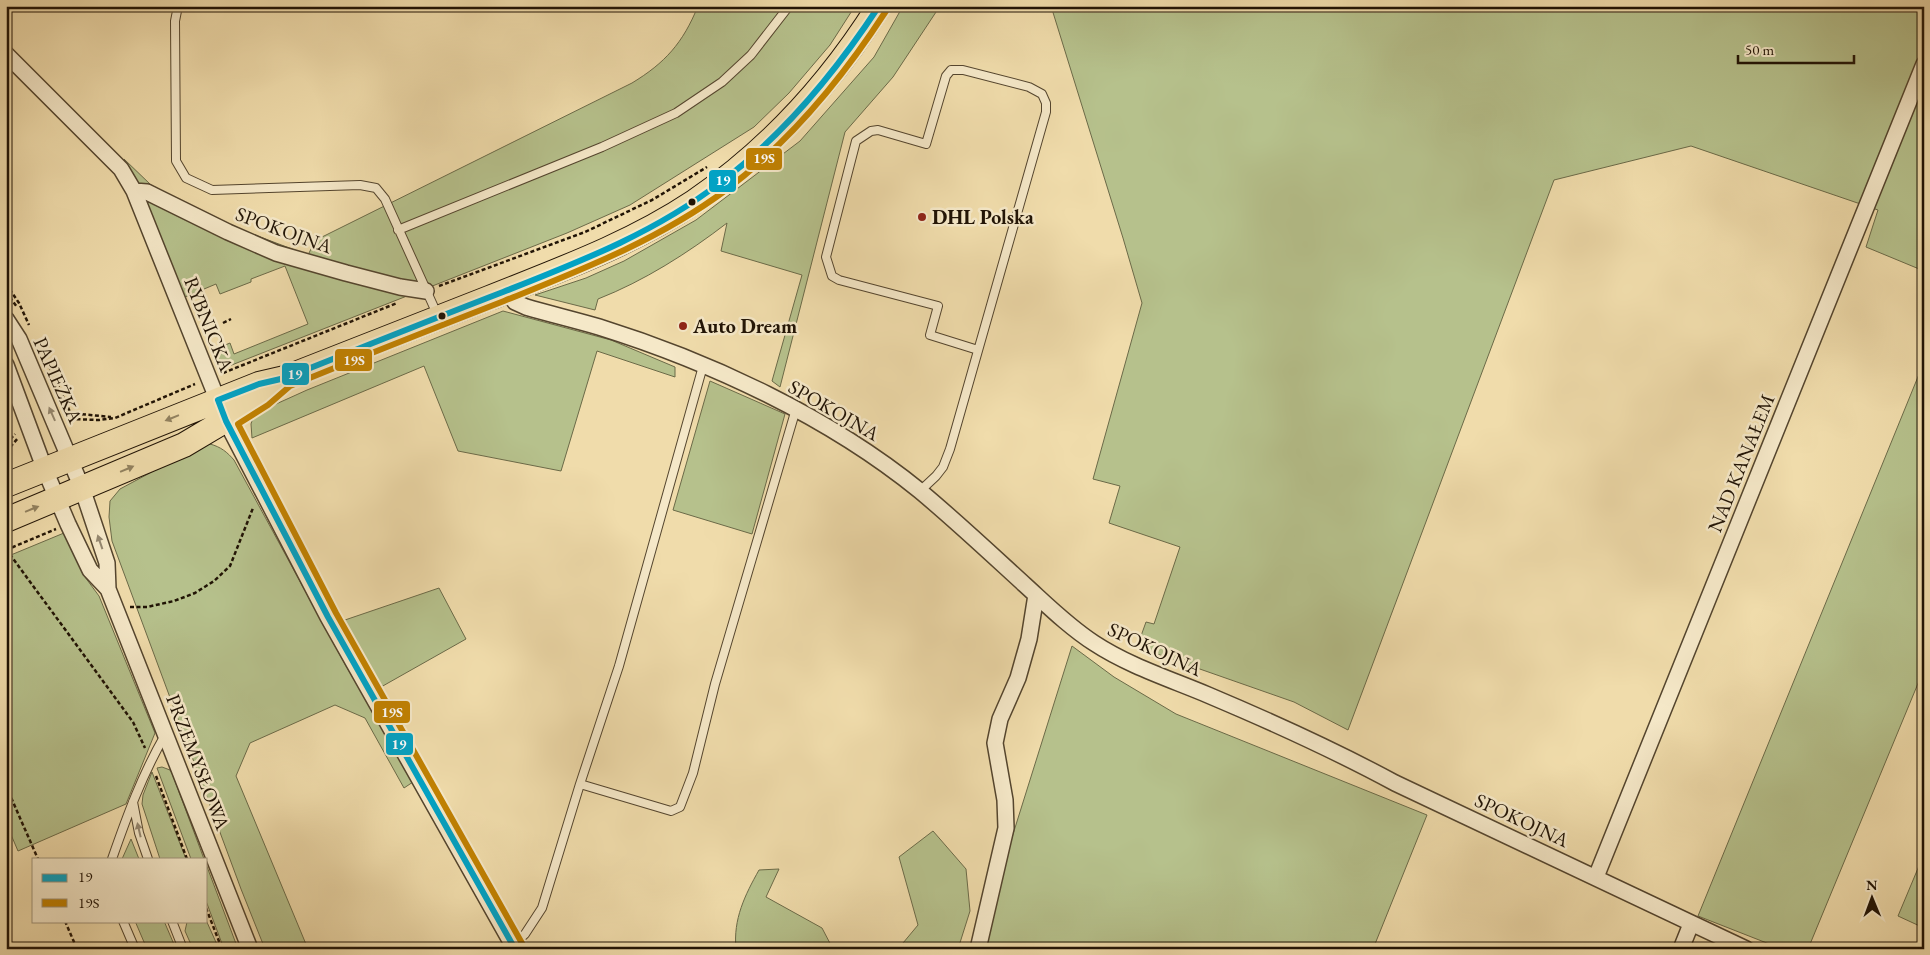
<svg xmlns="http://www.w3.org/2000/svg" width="1930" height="955" viewBox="0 0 1930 955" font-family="'EB Garamond',serif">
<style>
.green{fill:#b6c18c;stroke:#6b6a48}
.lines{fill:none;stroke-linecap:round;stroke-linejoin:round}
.service-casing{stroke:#54452e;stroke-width:10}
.minor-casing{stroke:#54452e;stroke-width:18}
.primary-casing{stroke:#201305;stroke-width:26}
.path{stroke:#201305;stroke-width:2.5;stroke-dasharray:4 2.5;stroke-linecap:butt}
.service{stroke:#f5e8c8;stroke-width:8}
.minor{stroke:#f5e8c8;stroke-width:15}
.primary{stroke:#f0dcab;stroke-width:24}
.bus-1-casing{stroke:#f5e8c8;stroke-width:10}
.bus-2-casing{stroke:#f5e8c8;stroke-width:10}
.bus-1{stroke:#02a2c4;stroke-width:6}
.bus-2{stroke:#c18101;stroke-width:6}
.oneway{fill:#958870}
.oneway2{fill:#928260}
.bus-dot{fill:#201305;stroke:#f5e8c8;stroke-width:2}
.poi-dot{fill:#8f2418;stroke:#f5e8c8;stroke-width:2}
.labels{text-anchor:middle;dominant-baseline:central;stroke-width:5;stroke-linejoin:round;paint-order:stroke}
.poi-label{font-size:20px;font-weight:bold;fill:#201305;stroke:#f5e8c8;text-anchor:start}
.street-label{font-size:20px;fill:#201305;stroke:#f5e8c8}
.line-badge{stroke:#f5e8c8;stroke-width:2}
.badge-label{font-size:14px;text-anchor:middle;font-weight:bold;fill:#fff}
</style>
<rect width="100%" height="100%" fill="#f0dcab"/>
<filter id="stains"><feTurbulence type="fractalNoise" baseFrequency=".004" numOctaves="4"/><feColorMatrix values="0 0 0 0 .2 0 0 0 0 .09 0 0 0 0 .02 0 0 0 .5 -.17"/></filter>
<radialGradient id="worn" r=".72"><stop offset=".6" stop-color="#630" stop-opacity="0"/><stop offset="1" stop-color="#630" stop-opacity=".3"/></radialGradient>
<path class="green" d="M698,6H855L830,45L789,93L754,127L630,205L567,233L219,370L211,351L230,343L234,354L308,324L285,266L251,279V282L220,294L216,284L185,297L124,159L151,185L223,223L308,255L314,243L320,238L632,83C665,63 683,43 698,6Z
M903,6H940L893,77L845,132L780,387L772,381L802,275L721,251L727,223C688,253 644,281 598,299L595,310L535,295L586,278L624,261L696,220L800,141L874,57Z
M1051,6H1924V271L1866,247L1878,210L1691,146L1554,180L1348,730L1294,702L1137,647L1146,622L1154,624L1180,547L1109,523L1120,486L1093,479L1142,303L1123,238Z
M503,311L611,340L675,367V377L597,351L561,471L458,451L424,366L252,438L251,424L254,414L307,390Z
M1924,362V669L1808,949H1782L1698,916Z
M710,381L785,414L752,534L673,510Z
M210,444C221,447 227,452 234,460L346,666L413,778V782L404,788L365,718L335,705L250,743L236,776L308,949H265L241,889L112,541L109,517L110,501L120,489L202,445Z
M64,533L85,577L99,596L155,733L126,804L18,851L6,823V557Z
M439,588L466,639L381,687L342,621Z
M1072,646L1114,677L1176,714L1427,815L1373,949H977Z
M162,767L170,770L172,773L204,859H191L157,768Z
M152,772L186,859H160L142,804L143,795Z
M933,831L966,869L970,911L958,949H898L918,925L899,857Z
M131,839L139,859H122Z
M1924,854V928L1898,916Z
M206,864L238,949H224L206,901Z
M779,869L766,897L822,928L833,949H736C733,919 745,895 759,870Z
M206,920L219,949H193L185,931L187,922L206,921Z
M135,921H164L176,949H147Z"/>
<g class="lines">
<defs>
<path id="service" d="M178,6L175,21L176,161L186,178L212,190L360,185L376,188L385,199L437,314
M398,230L602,147L676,113L722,82L751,55L789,6
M920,491L936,476L943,467L950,449L1046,112V103L1042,94L1029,87L963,70H951L946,76L926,144L878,130L871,131L856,141L826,257L832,276L839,280L938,306L930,335L978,350
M580,784L619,666L703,366
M133,802L139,833L148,859
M112,859C127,816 142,775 165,735
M123,921L135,949
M172,921L183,949
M513,945L525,934L542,908L580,784L671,811L680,807L693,773L715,684L796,409"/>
<path id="minor" d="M6,54L121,169L134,191L226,421L328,617L515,949
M134,191L147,192L157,197L228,232L276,253L346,273L400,287L426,291
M507,290L515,302L526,307C550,314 575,320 599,327C711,362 829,417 920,491C956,521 990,553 1025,585C1047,605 1069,627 1094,643C1129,666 1170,679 1208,695C1272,722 1334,750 1395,783L1746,949
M6,319L19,339L82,488L107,563L108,589L250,949
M6,365L45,470L68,524L90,570L108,589
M1596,877L1924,64
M978,949L1006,828L1005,800L995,743L1000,719L1018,678L1029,639L1036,595
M1681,949L1691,924"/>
<path id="primary" d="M6,485L259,384L285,378C353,351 421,324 489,298C559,270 631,244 694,202C770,150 830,84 879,6
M6,520L184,445L263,398L278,384"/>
</defs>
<use href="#service" class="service-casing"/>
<use href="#minor" class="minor-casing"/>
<use href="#primary" class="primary-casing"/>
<path class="path" d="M6,284L19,303L29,325
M439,286L585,232L652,200L707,167
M6,292L17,307
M223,323L231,319
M49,366L70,412
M223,373L397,303
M69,413L111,417
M70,419L99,420L115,418L195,384
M6,444L15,434
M6,452L18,438
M6,549L133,722L145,748
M6,550L56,529
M6,589L11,557
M130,607H147L174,601L195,593L214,581L230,566L253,508
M156,776L187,859
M6,786L38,859
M206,908L222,949
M65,921L77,949"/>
<use href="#service" class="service"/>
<use href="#minor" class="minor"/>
<use href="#primary" class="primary"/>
<defs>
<path id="bus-1" d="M515,949L328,617L226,421L218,400L259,384L285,378C358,349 430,320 503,292C579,262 655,233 721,182C785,134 835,73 879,6"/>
<path id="bus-2" d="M523,945L336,613L238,424L268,405L290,386C361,357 432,329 504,301C581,270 659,240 726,190C791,141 842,79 886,11"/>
</defs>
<use href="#bus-1" class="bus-1-casing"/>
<use href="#bus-2" class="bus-2-casing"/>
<use href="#bus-1" class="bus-1"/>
<use href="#bus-2" class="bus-2"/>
</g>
<defs><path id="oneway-solid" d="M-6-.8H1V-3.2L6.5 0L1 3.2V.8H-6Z" transform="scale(1.25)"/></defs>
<g class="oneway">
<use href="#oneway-solid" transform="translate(52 414) rotate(-114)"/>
<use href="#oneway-solid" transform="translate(100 542) rotate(-109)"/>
<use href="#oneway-solid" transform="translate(139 830) rotate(-103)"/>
</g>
<g class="oneway2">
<use href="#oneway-solid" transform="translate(172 418) rotate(158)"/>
<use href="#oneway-solid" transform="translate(127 469) rotate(-23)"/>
<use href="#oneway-solid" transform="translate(32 509) rotate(-22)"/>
</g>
<g class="bus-dot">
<circle cx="692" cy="202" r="4.5"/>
<circle cx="442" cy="316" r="4.5"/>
</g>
<g class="poi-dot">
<circle cx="922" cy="217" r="5"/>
<circle cx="683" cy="326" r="5"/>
</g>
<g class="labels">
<g class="poi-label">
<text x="932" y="217">DHL Polska</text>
<text x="693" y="326">Auto Dream</text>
</g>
<g class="street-label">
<text transform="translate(284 230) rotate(20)">SPOKOJNA</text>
<text transform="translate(209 324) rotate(68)">RYBNICKA</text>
<text transform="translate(58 380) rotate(66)">PAPIEŻKA</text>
<text transform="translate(834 410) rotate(30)">SPOKOJNA</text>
<text transform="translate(1741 463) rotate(-68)">NAD KANAŁEM</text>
<text transform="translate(1155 649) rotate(25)">SPOKOJNA</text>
<text transform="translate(198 762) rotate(69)">PRZEMYSŁOWA</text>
<text transform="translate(1522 820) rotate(25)">SPOKOJNA</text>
</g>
</g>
<g class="line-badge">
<rect x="745" y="147" width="38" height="24" rx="5" fill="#c18101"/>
<rect x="708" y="169" width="29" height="24" rx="5" fill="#02a2c4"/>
<rect x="334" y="348" width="39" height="24" rx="5" fill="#c18101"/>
<rect x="281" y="362" width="29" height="24" rx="5" fill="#02a2c4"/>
<rect x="373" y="700" width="38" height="24" rx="5" fill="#c18101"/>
<rect x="385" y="732" width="29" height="24" rx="5" fill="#02a2c4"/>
</g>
<g class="badge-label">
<text x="764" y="163">19S</text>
<text x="723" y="185">19</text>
<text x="354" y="365">19S</text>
<text x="295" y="379">19</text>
<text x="392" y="717">19S</text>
<text x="399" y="749">19</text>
</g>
<rect width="1930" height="955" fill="none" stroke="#f0dcab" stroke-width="25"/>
<rect x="8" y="8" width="1915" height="940" fill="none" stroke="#201305" stroke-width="2.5"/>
<rect x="12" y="12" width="1905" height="930" fill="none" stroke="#201305"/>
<rect x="32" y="858" width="175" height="65" fill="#f5e8c8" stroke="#a0937a"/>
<rect x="42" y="874" width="25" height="8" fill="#02a2c4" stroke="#a0937a"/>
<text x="78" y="882" font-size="15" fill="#201305">19</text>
<rect x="42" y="899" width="25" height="8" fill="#c18101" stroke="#a0937a"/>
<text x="78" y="908" font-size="15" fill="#201305">19S</text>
<g transform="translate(1872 898) rotate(359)" stroke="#f5e8c8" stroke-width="4" paint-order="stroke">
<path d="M0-4L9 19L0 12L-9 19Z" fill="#201305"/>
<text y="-8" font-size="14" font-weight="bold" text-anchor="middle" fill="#201305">N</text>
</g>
<path d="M1738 55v8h116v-8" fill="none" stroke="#201305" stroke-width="2.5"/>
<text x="1745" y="55" font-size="15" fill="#201305" stroke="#f5e8c8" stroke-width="4" paint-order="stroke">50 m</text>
<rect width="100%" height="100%" filter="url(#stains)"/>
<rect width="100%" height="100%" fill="url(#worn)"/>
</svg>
